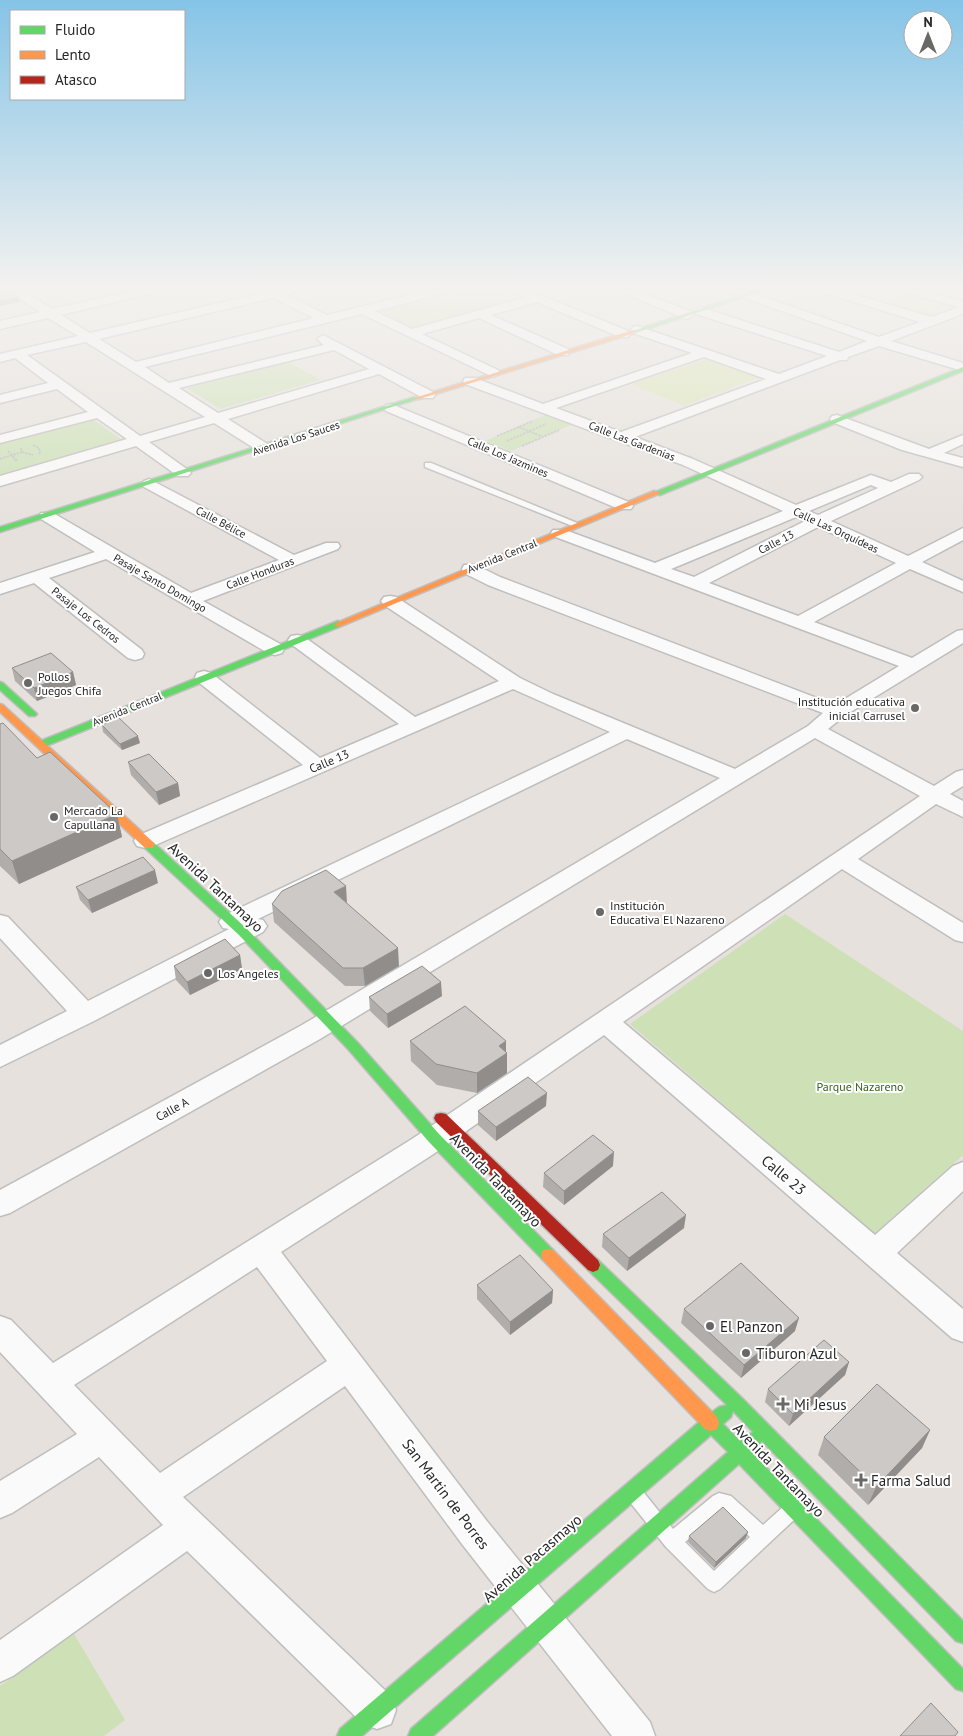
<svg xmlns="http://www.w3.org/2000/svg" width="963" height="1736" viewBox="0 0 963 1736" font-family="'PT Sans',sans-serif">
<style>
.green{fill:#cde0b6}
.pitch{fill:#d9e4b3}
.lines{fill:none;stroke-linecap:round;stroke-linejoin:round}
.lane-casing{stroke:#bfbebe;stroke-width:3}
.street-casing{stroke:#bfbebe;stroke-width:3}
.fast-casing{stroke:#bfbebe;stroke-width:3}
.slow-casing{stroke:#bfbebe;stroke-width:3}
.jam-casing{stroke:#bfbebe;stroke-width:3}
.path-far1{stroke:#c2c2c1;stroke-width:2;stroke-dasharray:2.5 1;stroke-linecap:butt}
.path{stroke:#c2c2c1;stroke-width:2.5;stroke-dasharray:2.5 2;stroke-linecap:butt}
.lane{fill:#fbfafa;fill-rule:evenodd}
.street{fill:#fbfafa;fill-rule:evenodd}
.fast{fill:#63d668;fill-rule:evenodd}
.slow{fill:#ff974d;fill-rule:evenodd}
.jam{fill:#b3261e;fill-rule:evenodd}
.wall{fill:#b0adaa}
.shaded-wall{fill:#908d8b}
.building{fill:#cdc9c6;stroke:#908d8b}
.poi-dot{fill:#6a6866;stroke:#fff;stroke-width:2}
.labels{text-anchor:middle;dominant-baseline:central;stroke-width:4;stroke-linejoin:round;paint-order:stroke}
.far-street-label{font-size:11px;fill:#272727;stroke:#fff}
.poi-label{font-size:12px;fill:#272727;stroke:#fff;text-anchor:start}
.street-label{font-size:12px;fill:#272727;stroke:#fff}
.park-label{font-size:12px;fill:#33601b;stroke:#fff}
.near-street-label{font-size:15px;fill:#272727;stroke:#fff}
.near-poi-label{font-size:15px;fill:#272727;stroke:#fff;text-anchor:start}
</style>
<rect width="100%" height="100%" fill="#e6e1dc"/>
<path class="green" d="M456,290H508L524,298L411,328L378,310Z
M289,362L321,380L220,409L187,388Z
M550,413L575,423L511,451L485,441Z
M91,418L122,440L0,476V442Z
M785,914L963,1031V1155L874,1234L630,1024Z
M74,1634L125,1720L104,1736H0V1686Z"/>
<path class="pitch" d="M892,290H897L948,304L925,315L870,299Z
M706,359L758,377L684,406L632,384Z"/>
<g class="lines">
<defs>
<path id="lane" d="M425,463H431L582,525L575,527L425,467Z
M635,1486L641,1489L673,1529L713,1496L719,1493L731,1496L763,1525L784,1506L790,1503L796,1506L799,1512L796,1518L720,1589L714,1592L708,1589L666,1547L629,1501L626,1495L629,1489ZM722,1511L750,1537L714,1571L685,1542Z"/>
<path id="street" d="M7,290H21L52,309L138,290H159L157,292L61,315L90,333L276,290H297L295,292L286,295L327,315L431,290H451L449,292L375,311L412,329L527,297L520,293L522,291L528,290L628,331L630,334L628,337H620L537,302L491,315L568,349L569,352L568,355H558L479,318L422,334L498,370L500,373L493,377L362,314L145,367L169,383L324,345L317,339L323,335L433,392L435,395L433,398H423L379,374L228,419L269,445L271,448L269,451H259L214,423L149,442L188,470L191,473L188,476H178L136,446L0,486V476L127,439L97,418L0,443V435L88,412L57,389L0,403V395L48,383L15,358L0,362V354L78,336L48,318L0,329V321L40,312ZM273,298L314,318L136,362L99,339ZM86,342L205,417L140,436L27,355ZM334,350L369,369L218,413L179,388Z
M619,290H635L692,312L694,315L688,319L684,318L621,292Z
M726,290H743L879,337L920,322L822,292L820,290H838L932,317L959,307L904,292L902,290H921L963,301V314L891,341L963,363V371L879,346L848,357L847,360H840L635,437L693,459L796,505L871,475L891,482L909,474H919L922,477L919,480L831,521L908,556L963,528V540L922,562L963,581V592L910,569L814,622L912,658L957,631L963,630V643L844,716L828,729L934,786L956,772L963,770V786L950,794L963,801V817L936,804L858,859L963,923V942L955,940L842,869L623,1022L875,1235L953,1166L963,1162V1191L897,1253L963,1309V1342L952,1338L604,1035L432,1155L281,1252L486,1520L650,1722L655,1736H612L462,1544L345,1386L183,1497L391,1696L396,1710L391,1724L377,1729L363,1724L187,1551L13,1676L0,1682V1640L163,1525L99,1457L12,1513L0,1518V1481L77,1434L0,1352V1316L11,1320L53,1363L412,1139L920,796L815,738L320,1039L10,1213L0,1216V1190L302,1025L720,778L627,739L258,919L263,920L267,926L263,932L94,1021L0,1067V1045L67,1011L0,938V915L8,917L88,1001L229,929L223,928L219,922L223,916L610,732L513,689L153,846L145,848L137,846L134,841L137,836L303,765L197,681L195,677L197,673L204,671L211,673L320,758L399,724L291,644L288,640L291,636L297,635L303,636L415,717L499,681L384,605L381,601L384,597L390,596L396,597L520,678L553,694L735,769L808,726L823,713L488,585L464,573L462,569L464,565H476L500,577L835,705L899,666L553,536L551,533L553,530H565L655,563L783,511L683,465L465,384L463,381L465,378H475L543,404L692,353L633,333L631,330L633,327L637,326L779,374L827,356L696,314L694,311L700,307L839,352L867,341L728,292ZM704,357L766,379L621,432L556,408ZM871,485L878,488L818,515L809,511ZM796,517L805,521L694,577L671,569ZM818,527L896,563L798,616L709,583ZM257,1267L327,1361L160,1473L74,1385Z
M391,404L631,503L633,506L631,509H619L386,411L384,408L386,405Z
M837,415L929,449L963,435V444L944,453L963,458V467L902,450L832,422L830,419L832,416Z
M149,479L294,555L326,543H338L340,546L338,549L203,601L282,645L284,649L282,653L275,655L268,653L106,559L49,578L142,650L144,654L142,658L135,660L128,658L34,583L0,594V583L95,552L41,519L39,516L41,513H53L191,593L279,560L144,487L141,484L144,481Z"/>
<path id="fast" d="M757,290H766L635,333L630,332Z
M963,367V371L660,495L653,493Z
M415,397L420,398L0,532V527Z
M338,621L342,624L341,626L46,746L42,747L37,744L38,742Z
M0,682L3,683L35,712L37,714L35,716H29L0,690Z
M149,841L153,842L247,929L358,1043L439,1134L553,1250L555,1255L553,1260L548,1261L543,1260L429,1142L348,1049L239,935L145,848L143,845L145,842Z
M593,1258L598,1260L742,1398L963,1621V1643L956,1641L762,1441L752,1453L963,1669V1691L956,1689L739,1464L433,1736H408L411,1729L728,1452L711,1435L362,1736H337L340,1729L705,1417L719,1407L727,1405L588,1270L586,1265L588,1260ZM733,1411L753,1432L740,1441L723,1424L731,1417Z"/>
<path id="slow" d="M633,330L635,331V333L419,399L414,398Z
M654,491L661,493L341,626L338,627L334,624Z
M0,704L3,705L153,842L155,845L153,848H145L0,712Z
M548,1249L553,1250L717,1417L719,1423L717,1429L711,1431L705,1429L543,1260L541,1255L543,1250Z"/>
<path id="jam" d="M441,1113L446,1114L598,1260L600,1265L598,1270L593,1272L588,1270L436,1122L434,1118L436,1114Z"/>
</defs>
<use href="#lane" class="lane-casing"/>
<use href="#street" class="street-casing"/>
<use href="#fast" class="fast-casing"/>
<use href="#slow" class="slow-casing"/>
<use href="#jam" class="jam-casing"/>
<path class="path-far1" d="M519,427L543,437
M497,436L533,421
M507,441L546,424
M33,445L39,448L40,455
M522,446L559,430
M21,448L22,452L33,455
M8,451L16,460
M0,459L22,452"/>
<path class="path" d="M16,459V461"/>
<use href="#lane" class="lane"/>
<use href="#street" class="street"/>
<use href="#fast" class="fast"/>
<use href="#slow" class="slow"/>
<use href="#jam" class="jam"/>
</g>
<path class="wall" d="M12,668L73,672L76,685L37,701L15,681Z
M0,724L37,758L117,814L122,837L19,884L0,866Z
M102,725L140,743L122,750L103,732Z
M128,762L178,783L180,796L159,805L131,775Z
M158,883L92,913L80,900L76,887Z
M347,903L399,966L365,986H345L274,922L272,904Z
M240,955L242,969L190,995L176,980L174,966Z
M442,996L388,1028L370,1011L369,997Z
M410,1041H506V1052L507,1053V1073L477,1093L437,1085L411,1061Z
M546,1106L496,1141L478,1125V1111Z
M613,1166L564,1205L543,1187L544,1173Z
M684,1228L627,1271L602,1247L603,1234Z
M477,1285L553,1290L552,1303L510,1335L477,1299Z
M684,1309L795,1331L741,1378L681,1323Z
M849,1362L845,1375L789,1426L765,1402L768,1389Z
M930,1430L922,1448L868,1505L818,1455L824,1437Z
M689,1536L746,1538L714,1568L688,1542Z"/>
<path class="shaded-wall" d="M19,297L20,302L0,306V301Z
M73,672L76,685L37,701L34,688Z
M138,736L140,743L122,750L120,744Z
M178,783L180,796L159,805L156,792Z
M117,814L122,837L19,884L12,861Z
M155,870L158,883L92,913L88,900Z
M346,886L347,903L334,892Z
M398,948L399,966L365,986L363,968Z
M240,955L242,969L190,995L187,982Z
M441,982L442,996L388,1028L387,1014Z
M506,1041V1054L507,1053V1073L477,1093V1073L499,1046Z
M547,1093L546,1106L496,1141V1127Z
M614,1152L613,1166L564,1205V1191Z
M686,1215L684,1228L627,1271L629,1258Z
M553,1290L552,1303L510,1335V1322Z
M799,1318L795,1331L741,1378L744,1365Z
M849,1362L845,1375L789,1426L793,1414Z
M930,1430L922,1448L868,1505L876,1487Z
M748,1532L746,1538L714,1568L716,1562Z"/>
<path class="building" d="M0,290H8L19,297L0,301Z
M51,653L73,672L34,688L12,668Z
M119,718L138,736L120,744L102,725Z
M3,723L37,758L50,752L117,814L12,861L0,849V724Z
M149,754L178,783L156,792L128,762Z
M143,857L155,870L88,900L76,887Z
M326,870L346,886L334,892L398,948L363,968H343L272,904L282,891Z
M225,939L240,955L187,982L174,966Z
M422,966L441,982L387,1014L369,997Z
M465,1006L506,1041L499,1046L507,1053L477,1073L436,1064L410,1041Z
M528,1077L547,1093L496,1127L478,1111Z
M593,1135L614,1152L564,1191L544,1173Z
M662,1192L686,1215L629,1258L603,1234Z
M520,1255L553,1290L510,1322L477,1285Z
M741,1263L799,1318L744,1365L684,1309Z
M824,1340L849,1362L793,1414L768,1389Z
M877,1384L930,1430L876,1487L824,1437Z
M723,1507L748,1532L716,1562L689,1536Z
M931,1703L958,1732L955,1736H900Z"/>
<linearGradient id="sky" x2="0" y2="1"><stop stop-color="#85c4e7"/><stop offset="0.54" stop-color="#f4f2ef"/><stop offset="1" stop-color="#f4f2ef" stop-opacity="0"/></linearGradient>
<rect width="963" height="533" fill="url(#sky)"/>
<g class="poi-dot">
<circle cx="28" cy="683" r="5"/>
<circle cx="915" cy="708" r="5"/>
<circle cx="54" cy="817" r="5"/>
<circle cx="600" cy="912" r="5"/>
<circle cx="208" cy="973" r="5"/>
<circle cx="710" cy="1326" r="5"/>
<circle cx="746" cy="1353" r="5"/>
<path d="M780.5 1396.5h5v5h5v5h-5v5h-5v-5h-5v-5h5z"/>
<path d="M858.5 1472.5h5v5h5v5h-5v5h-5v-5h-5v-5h5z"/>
</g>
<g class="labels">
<g class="far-street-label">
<text transform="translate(296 438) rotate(-18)">Avenida Los Sauces</text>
<text transform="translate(632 441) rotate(21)">Calle Las Gardenias</text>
<text transform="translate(508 457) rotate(23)">Calle Los Jazmines</text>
<text transform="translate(221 522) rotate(28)">Calle Bélice</text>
<text transform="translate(836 530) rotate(25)">Calle Las Orquídeas</text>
<text transform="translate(776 542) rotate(-27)">Calle 13</text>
<text transform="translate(502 556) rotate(-22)">Avenida Central</text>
<text transform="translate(260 573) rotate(-21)">Calle Honduras</text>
<text transform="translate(160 583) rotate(30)">Pasaje Santo Domingo</text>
<text transform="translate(86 615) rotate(38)">Pasaje Los Cedros</text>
<text transform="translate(127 709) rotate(-22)">Avenida Central</text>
</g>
<g class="poi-label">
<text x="38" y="676">Pollos<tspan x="38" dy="14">Juegos Chifa</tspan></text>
<text x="905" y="701" text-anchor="end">Institución educativa<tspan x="905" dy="14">inicial Carrusel</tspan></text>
<text x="64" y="810">Mercado La<tspan x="64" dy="14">Capullana</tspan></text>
<text x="610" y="905">Institución<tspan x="610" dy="14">Educativa El Nazareno</tspan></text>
<text x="218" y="973">Los Angeles</text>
</g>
<g class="street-label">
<text transform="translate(329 761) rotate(-23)">Calle 13</text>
<text transform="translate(172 1109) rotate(-29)">Calle A</text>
</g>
<g class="park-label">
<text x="860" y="1086">Parque Nazareno</text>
</g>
<g class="near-street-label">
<text transform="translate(216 887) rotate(43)">Avenida Tantamayo</text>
<text transform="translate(784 1175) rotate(40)">Calle 23</text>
<text transform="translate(496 1180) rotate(46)">Avenida Tantamayo</text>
<text transform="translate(779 1470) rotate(46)">Avenida Tantamayo</text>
<text transform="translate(446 1494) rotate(53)">San Martin de Porres</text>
<text transform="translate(532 1558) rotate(-41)">Avenida Pacasmayo</text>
</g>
<g class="near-poi-label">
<text x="720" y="1326">El Panzon</text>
<text x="756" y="1353">Tiburon Azul</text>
<text x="794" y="1404">Mi Jesus</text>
<text x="871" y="1480">Farma Salud</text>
</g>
</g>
<rect x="10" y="10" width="175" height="90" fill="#ffffff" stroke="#a9a9a9"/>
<rect x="20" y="26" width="25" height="8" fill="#63d668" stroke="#a9a9a9"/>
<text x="55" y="35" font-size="15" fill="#272727">Fluido</text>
<rect x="20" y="51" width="25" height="8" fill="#ff974d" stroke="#a9a9a9"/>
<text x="55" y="60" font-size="15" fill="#272727">Lento</text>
<rect x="20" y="76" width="25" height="8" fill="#b3261e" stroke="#a9a9a9"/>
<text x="55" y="85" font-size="15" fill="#272727">Atasco</text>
<g transform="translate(928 35)"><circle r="24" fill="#ffffff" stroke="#a9a9a9"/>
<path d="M0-4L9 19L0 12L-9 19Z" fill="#6a6866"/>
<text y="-8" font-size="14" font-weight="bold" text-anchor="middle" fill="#272727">N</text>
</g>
</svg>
